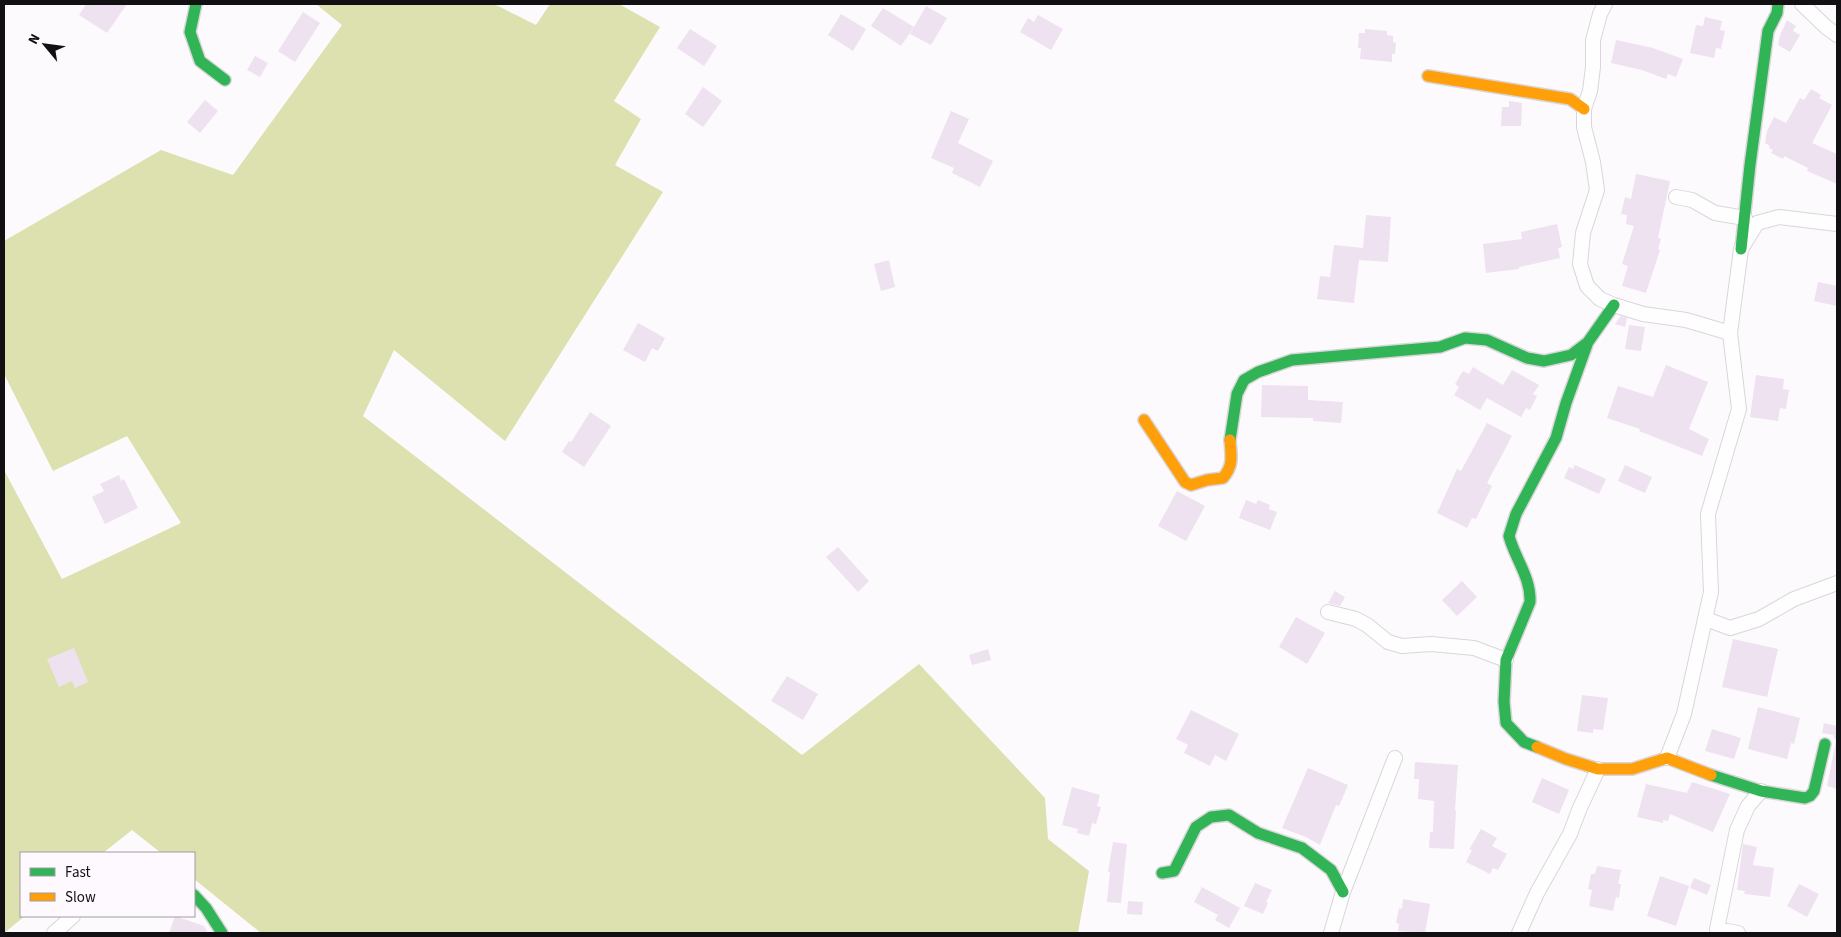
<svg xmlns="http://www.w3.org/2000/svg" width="1841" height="937" viewBox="0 0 1841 937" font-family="'Source Sans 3',sans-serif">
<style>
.forest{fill:#dde1b0}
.building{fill:#eee1f0}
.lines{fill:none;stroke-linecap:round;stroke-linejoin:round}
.street-casing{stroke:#d9d6d9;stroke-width:16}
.fast-casing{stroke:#d9d6d9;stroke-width:14}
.slow-casing{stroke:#d9d6d9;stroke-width:14}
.street{stroke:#fffeff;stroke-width:14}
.fast{stroke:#30b455;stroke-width:11}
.slow{stroke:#ff9f0a;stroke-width:11}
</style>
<rect width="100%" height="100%" fill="#fdfafd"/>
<path class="forest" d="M316,4H494L536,25L550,4H619L660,27L614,101L641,119L615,165L663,192L505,441L394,350L363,416L802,755L919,664L1045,798L1048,839L1089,871L1078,933H261L194,879V853H161L132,830L103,853H21V916H25L4,933V470L62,579L181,523L127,436L53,471L4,374V241L161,150L233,175L342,25Z"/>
<path class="building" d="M86,4H127L107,33L79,15Z
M926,6L947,18L931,45L910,34Z
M883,8L914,27L901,46L871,26Z
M303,12L320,23L295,62L278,51Z
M841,14L866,29L853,51L828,35Z
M1038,15L1063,29L1051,50L1020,32L1028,18L1034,22Z
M1705,17L1722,21L1720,30L1725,31L1721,49L1716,48L1714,58L1690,53L1696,25L1703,26Z
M1787,20L1796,26L1793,31L1800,35L1790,52L1778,45L1780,35Z
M690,29L717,46L704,66L677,48Z
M1365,29L1387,31V35L1393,36V42L1396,43L1395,54H1392V62L1360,59L1361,48H1358L1359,33H1365Z
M1616,40L1653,48L1683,59L1676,77L1668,74L1666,79L1642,70L1611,63Z
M255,56L268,63L260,77L247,70Z
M703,87L722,101L703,127L685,114Z
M1811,89L1821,95L1819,98L1832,105L1812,143L1837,154V184L1807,171L1808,168L1784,156L1783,159L1771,153L1773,150L1769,148L1770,146L1765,143L1767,131L1774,117L1786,123L1800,98L1804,100Z
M205,100L218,111L200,133L187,122Z
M1509,101L1522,103L1521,126H1501L1502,107H1509Z
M951,111L969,119L958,143L993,161L980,187L952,173L954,168L931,158Z
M1636,174L1670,181L1658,238L1661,239L1658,249L1660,250L1646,293L1622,286L1628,266L1622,264L1634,226L1626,224L1627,215L1621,214L1625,197L1631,199Z
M1366,215L1391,217L1388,262L1359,260L1354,303L1317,299L1320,276L1330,277L1334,245L1363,248Z
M1557,224L1562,247L1558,248L1560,258L1519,267V269L1486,273L1483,244L1522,239L1521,232Z
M889,260L895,287L881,291L874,264Z
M1818,282L1837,286V306L1814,301Z
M1621,316L1627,318L1625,327L1615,324Z
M638,323L665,338L658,351L652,348L645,362L623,350Z
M1629,325L1645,327L1641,351L1625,349Z
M1666,365L1708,382L1689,429L1709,439L1702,456L1639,431L1640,429L1607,418L1618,386L1653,397Z
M1473,367L1503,385L1512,370L1539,385L1533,394L1537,396L1530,410L1526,408L1521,417L1487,398L1480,410L1454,395L1459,387L1455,384L1463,371L1469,374Z
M1756,375L1784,379L1783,389L1789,390L1786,409L1780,408L1778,421L1750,417Z
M1262,385L1308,386V400L1343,402L1341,423L1313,421V418L1261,417Z
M590,412L611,426L584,467L562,452L569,441L571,442Z
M1487,423L1512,436L1487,483L1492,486L1476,519L1472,518L1467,528L1437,513L1457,469L1461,471Z
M1575,465L1606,479L1599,494L1564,478L1569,467L1573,469Z
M1625,465L1652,477L1645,493L1618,481Z
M119,475L121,481L124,479L138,508L105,524L92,497L104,491L100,484Z
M1177,491L1205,506L1186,541L1158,526Z
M1246,500L1256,504L1258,500L1270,505L1269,509L1277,512L1270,530L1239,518Z
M838,547L869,581L858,592L826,557Z
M1462,581L1477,597L1457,616L1442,600Z
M1335,591L1345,597L1340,606L1328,603Z
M1296,617L1325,633L1307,664L1279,647Z
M1733,639L1778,649L1767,697L1722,687Z
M74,648L88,682L75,688L72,681L59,687L47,659Z
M988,649L991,660L972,665L969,655Z
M787,676L818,694L803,720L771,701Z
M1582,695L1608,698L1603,730L1593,729V733L1577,731Z
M1758,707L1800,718L1794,744L1791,743L1787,759L1748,749Z
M1191,710L1239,734L1226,761L1215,755L1210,766L1184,753L1188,745L1176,739Z
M1824,723L1837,726V789L1827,786L1836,741L1833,735L1822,733Z
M1712,729L1741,738L1734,759L1705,751Z
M1415,762L1458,765L1455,810L1456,811L1454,849L1429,848L1430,832H1433L1434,801L1418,799L1419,779H1414Z
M1308,768L1348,785L1339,806L1336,805L1320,845L1306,837L1282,828Z
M1542,778L1569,790L1559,814L1532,802Z
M1692,782L1730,794L1713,832L1670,814L1668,821L1663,820V823L1637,817L1646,784L1687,793Z
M1072,787L1100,795L1097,806L1101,807L1096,824L1092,823L1089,836L1077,833L1078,829L1062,825Z
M1481,829L1497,838L1492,846L1507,854L1498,870L1493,868L1490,874L1466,862L1472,850H1469Z
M1113,842L1127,844L1121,903L1107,902L1110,872H1108Z
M1743,844L1757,847L1753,865L1774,868L1770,897L1744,894L1745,891L1737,890Z
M1597,866L1621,870L1618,884H1621L1619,898L1616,897L1613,911L1589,906L1592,890L1588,889L1591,874H1595Z
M1660,876L1689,886L1676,926L1647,916Z
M1694,878L1711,885L1707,895L1690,888Z
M1255,883L1272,890L1266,902L1268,903L1263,914L1244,906Z
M1799,884L1819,894L1807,917L1787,906Z
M1202,887L1240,908L1229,928L1215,920L1218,915L1194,902Z
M1403,899L1430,904L1425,933L1398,931L1399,924L1396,923L1399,908L1402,909Z
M1128,901L1143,902L1142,915L1127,914Z
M175,916L204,926L208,933H169Z"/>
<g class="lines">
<defs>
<path id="street" d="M1605,4L1600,14L1593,40V67L1590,91L1584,109V127L1593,162L1597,190L1583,233L1580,264L1587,286L1600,299L1614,305L1643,314L1686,320L1730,333
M1802,4L1826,27L1837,35
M1676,197L1692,200L1715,213L1745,218
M1328,612L1356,619L1367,625L1388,642L1402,646L1431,644L1474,648L1506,660
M1706,619L1730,628L1759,619L1794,599L1837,583
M1667,758L1684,714L1711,592L1708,514L1739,409L1730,333L1741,249L1757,223L1779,217L1837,224
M54,933L73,916
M1331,933L1343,892L1395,758
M1519,933L1537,893L1570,834L1579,810L1598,769
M1738,933L1717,929L1737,830L1748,806L1761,791"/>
<path id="fast" d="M196,4L190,32L200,61L225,80
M1741,249L1750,165L1768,31L1777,13L1778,4
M1230,440L1237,394L1244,380L1258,372L1292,360L1440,347L1465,338L1487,340L1527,358L1544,361L1571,355L1588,342
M1537,747L1524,742L1506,723L1504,702L1506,660L1530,602C1531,577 1515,559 1509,536L1516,514L1556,438L1566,403L1588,342L1614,305
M1711,775L1761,791L1805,798L1810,796L1814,791L1825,744
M1162,873L1174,871L1196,827L1211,817L1229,815L1258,833L1302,848L1331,870L1343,892
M194,895L206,908L222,933"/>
<path id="slow" d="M1428,76L1570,99L1584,109
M1144,420L1185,482L1191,485L1207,480L1223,478C1234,465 1231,456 1230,440
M1537,747L1566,759L1598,769H1632L1667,758L1711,775"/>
</defs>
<use href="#street" class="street-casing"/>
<use href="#fast" class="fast-casing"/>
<use href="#slow" class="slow-casing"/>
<use href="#street" class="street"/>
<use href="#fast" class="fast"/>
<use href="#slow" class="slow"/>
</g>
<rect width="1841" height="937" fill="none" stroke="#131013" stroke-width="10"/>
<rect x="20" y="852" width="175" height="65" fill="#fef9fe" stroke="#a09ca0"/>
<rect x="30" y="868" width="25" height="8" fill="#30b455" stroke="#a09ca0"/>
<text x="65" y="877" font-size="15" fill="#131013">Fast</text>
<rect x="30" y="893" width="25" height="8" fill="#ff9f0a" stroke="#a09ca0"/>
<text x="65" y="902" font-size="15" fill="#131013">Slow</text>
<g transform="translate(45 45) rotate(299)" stroke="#fef9fe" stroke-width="4" paint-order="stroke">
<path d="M0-4L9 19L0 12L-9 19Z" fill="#131013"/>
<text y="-8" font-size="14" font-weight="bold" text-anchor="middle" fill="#131013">N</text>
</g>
</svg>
